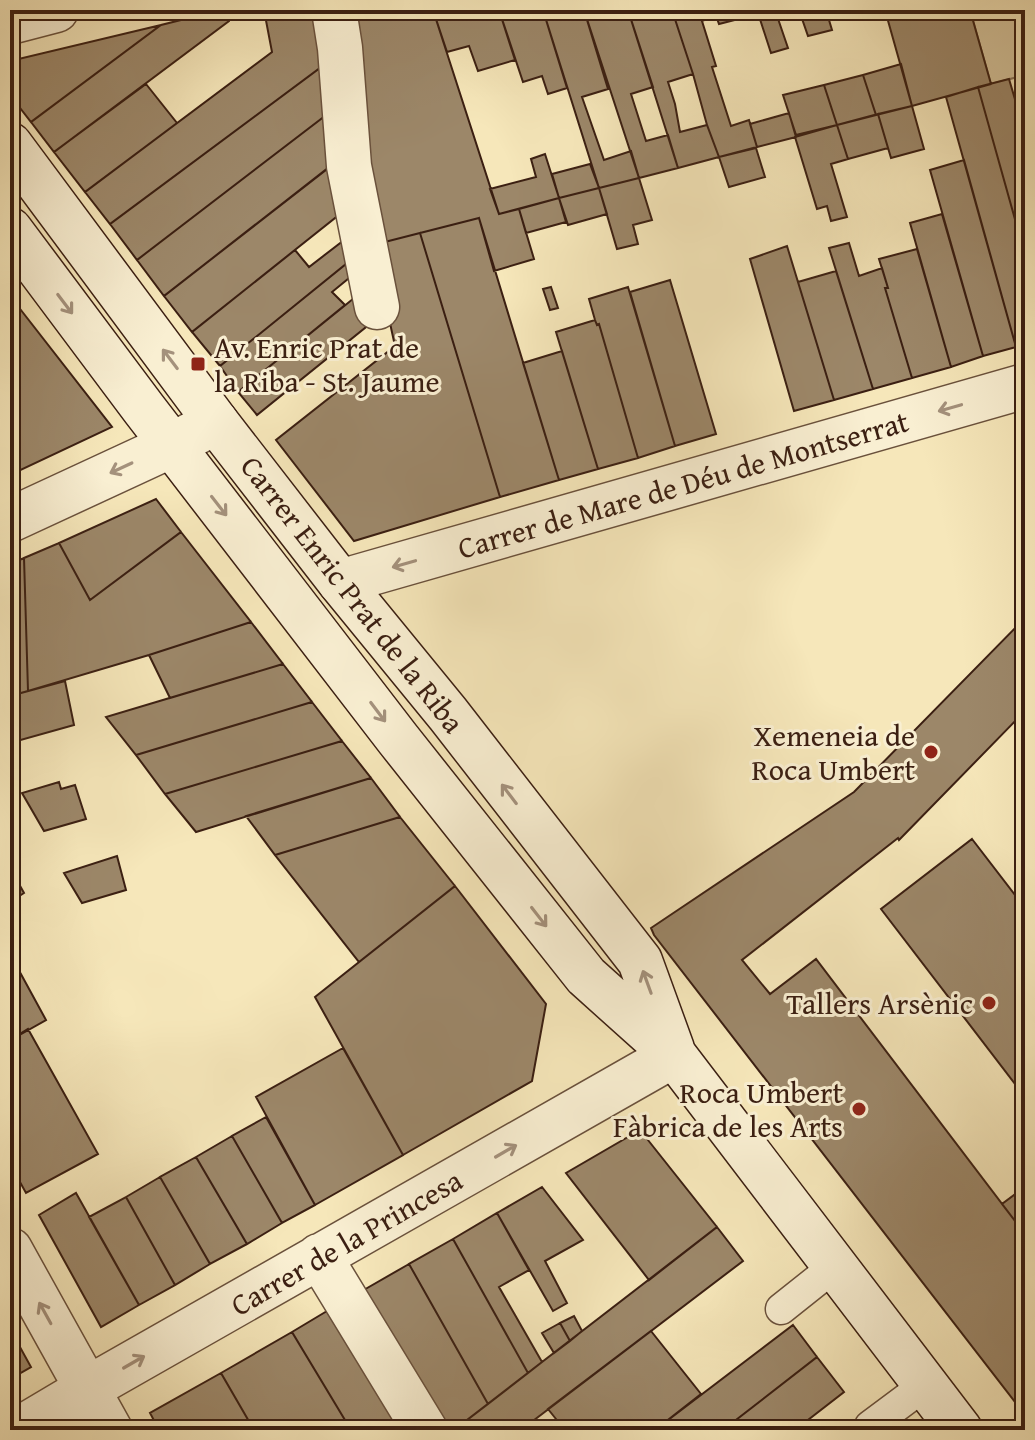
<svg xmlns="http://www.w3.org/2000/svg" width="1035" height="1440" viewBox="0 0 1035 1440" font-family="'Gentium Book Plus',serif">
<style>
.green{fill:#d6c59d;stroke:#887258;stroke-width:2}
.building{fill:#9c8769;stroke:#3b1f12;stroke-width:2}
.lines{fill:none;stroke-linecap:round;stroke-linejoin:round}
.lane-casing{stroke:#6a513c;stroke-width:33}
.street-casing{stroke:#6a513c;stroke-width:47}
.secondary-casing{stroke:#3b1f12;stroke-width:47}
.lane{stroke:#f9efd2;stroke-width:30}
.street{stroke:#f9efd2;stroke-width:44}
.secondary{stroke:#f9efd2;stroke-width:44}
.oneway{stroke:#a4917c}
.poi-dot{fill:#8f2418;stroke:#f9efd2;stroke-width:3}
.labels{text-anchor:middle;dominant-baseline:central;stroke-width:6;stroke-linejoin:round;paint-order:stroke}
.poi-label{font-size:30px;fill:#3b1f12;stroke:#f9efd2;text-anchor:end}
.street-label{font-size:30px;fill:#3b1f12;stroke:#f9efd2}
</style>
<rect width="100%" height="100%" fill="#f6e7ba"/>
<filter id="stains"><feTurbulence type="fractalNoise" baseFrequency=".0025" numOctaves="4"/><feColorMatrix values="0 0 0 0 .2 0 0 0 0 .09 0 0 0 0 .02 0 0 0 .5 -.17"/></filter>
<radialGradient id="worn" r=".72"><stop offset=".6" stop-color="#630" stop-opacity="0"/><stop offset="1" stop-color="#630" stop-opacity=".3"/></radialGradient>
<path class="green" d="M970,10H1025V75L991,84Z"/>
<path class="building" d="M221,10H228L229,21L54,152L31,122L161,25Z
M264,10H326L332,59L110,224L85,192L272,52Z
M343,10H433L499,214L519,209L534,259L494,271L479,218L373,245Z
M433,10H499L515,60L478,71L469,46L447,52Z
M499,10H543L567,88L548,94L542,76L523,82Z
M543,10H584L608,89L582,97L604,160L631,151L639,178L599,188Z
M584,10H628L653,87L631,94L646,141L668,135L678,168L639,178Z
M628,10H672L693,74L668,82L675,104L680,132L707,125L719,157L678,168Z
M672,10H714L716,15L702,21L716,66L712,67L731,126L749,120L757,147L719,157L707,125L693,74Z
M714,10H757L758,14L719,24Z
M757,10H775L788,48L771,53Z
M799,10H826L832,30L808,36Z
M885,10H970L991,84L912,106Z
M161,25L31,122L10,95V61Z
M332,59L334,109L137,260L110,224Z
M901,64L912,106L876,115L863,75Z
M863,75L876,115L837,125L824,85Z
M1009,79L1025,133V255L978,87Z
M146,84L177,123L85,192L54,152Z
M824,85L837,125L796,135L783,95Z
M978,87L1025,255V344L1016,347L946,97Z
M1025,104V128L1024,129L1016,106Z
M912,106L924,149L891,158L878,114Z
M334,109L340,159L164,296L137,260Z
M789,113L796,137L757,147L750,124Z
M878,114L888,148L848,159L837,125Z
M837,125L848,159L831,164L847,217L831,221L827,206L817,209L795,137Z
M756,148L765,177L729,187L719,157Z
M545,154L559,198L499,214L490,189L536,177L531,159Z
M964,160L1016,347L983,356L930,170Z
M333,164L345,210L192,332L164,296Z
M590,164L599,188L559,198L552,174Z
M639,178L652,220L633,225L638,244L617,249L599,188Z
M599,188L607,214L568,225L559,198Z
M559,198L566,222L526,233L519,209Z
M942,214L983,356L951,367L910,223Z
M479,218L559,480L500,497L420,233Z
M420,233L500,497L354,541L276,440L395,346L373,245Z
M352,234L357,255L220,366L192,332L295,250L309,267Z
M849,243L859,276L882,268L888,288H885L912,378L873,389L829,248Z
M787,246L834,400L794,411L750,259Z
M917,249L951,367L912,378L885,288H888L879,259Z
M357,255L360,269L332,292L345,305L238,392L220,366Z
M836,271L873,389L834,400L798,282Z
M670,280L716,434L675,446L630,292Z
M551,287L558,308L550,310L543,289Z
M628,287L675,446L638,458L599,324L597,325L595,320L589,299Z
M364,290L371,323L257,415L238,392Z
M10,296L112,427L10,475Z
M595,320L597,325L599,324L638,458L598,469L556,332Z
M562,351L598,469L559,480L523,363Z
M156,499L181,532L90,600L59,543Z
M181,532L251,622L149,655L28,691L24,558L59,543L90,600Z
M24,558L28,691L10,696V564Z
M1025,618V711L899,840L898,838L742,960L770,994L816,959L1025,1234V1415L654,935L651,928L854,792Z
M251,622L283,664L170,698L149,655Z
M283,664L312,702L136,755L106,717Z
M65,681L74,725L10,743V696Z
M312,702L342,741L165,794L136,755Z
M342,741L371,778L196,832L165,794Z
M371,778L400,817L275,855L246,816Z
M59,782L61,789L75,785L86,819L44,831L22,793Z
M400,817L455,886L359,962L275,855Z
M972,839L1025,908V1097L881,909Z
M117,856L126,890L82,903L64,873Z
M10,868L24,893L10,902Z
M455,886L546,1004L532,1081L403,1155L315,997Z
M10,954L46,1020L16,1037L10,1026Z
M28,1029L98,1154L26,1193L10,1164V1040Z
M343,1048L403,1155L315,1205L256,1097Z
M266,1117L315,1205L282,1223L232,1136Z
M640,1130L717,1227L649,1280L566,1173Z
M232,1136L282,1223L247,1244L196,1157Z
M196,1157L247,1244L210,1264L160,1177Z
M160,1177L210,1264L175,1285L126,1197Z
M542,1187L583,1240L545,1261L567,1303L553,1311L497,1213Z
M1022,1189L1025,1193V1234L1002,1204Z
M76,1193L139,1305L101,1327L39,1215Z
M126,1197L175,1285L139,1305L89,1217Z
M497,1213L529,1270L499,1287L542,1362L528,1373L453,1239Z
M717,1227L743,1261L521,1430H454Z
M453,1239L528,1373L488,1404L409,1264Z
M409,1264L488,1404L454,1430H447L362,1291Z
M327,1311L400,1430H351L292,1332Z
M574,1316L582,1331L570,1341L560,1323Z
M560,1323L570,1341L554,1353L542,1333Z
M793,1325L817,1357L723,1430H655Z
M10,1329L31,1367L10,1379Z
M651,1331L701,1394L655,1430H553L560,1424L548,1409Z
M292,1332L351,1430H254L221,1373Z
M817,1357L844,1392L795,1430H723Z
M221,1373L254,1430H159L150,1413Z"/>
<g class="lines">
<defs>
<path id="lane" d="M781,1309L835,1266
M870,1426L925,1385"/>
<path id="street" d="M334,10L340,48L349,166L377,307
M10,22L56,10
M10,520L172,445L216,422
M340,582L1025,386
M10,1250L110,1430
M319,1256L425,1430
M18,1430L87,1389L674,1055"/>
<path id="secondary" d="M10,145L216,422L340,582L448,714L640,961L672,1049
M10,230L144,409L398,739L586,976L674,1055L960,1430"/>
</defs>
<use href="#lane" class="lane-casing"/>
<use href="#street" class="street-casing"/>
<use href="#secondary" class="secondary-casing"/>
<use href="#lane" class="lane"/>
<use href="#street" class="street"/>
<use href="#secondary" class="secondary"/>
</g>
<defs><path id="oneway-shaft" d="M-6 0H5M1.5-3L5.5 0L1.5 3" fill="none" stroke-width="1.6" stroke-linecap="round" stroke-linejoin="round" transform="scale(2)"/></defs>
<g class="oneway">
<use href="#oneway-shaft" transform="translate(65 304) rotate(53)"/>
<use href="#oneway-shaft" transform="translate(170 359) rotate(-127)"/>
<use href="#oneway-shaft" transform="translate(950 408) rotate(164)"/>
<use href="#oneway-shaft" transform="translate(121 468) rotate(155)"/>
<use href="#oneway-shaft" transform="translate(219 506) rotate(52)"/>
<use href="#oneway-shaft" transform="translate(404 564) rotate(164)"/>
<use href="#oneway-shaft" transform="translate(378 712) rotate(53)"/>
<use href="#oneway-shaft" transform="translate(509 794) rotate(-127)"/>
<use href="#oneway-shaft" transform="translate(539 917) rotate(52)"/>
<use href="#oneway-shaft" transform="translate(647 982) rotate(-110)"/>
<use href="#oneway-shaft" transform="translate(506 1151) rotate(-30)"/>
<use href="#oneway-shaft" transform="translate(45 1313) rotate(-119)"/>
<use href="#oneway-shaft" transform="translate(134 1362) rotate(-30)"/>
</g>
<g class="poi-dot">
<rect x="190" y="356" width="16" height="16" rx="4"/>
<circle cx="931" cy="752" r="8"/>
<circle cx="989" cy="1003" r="8"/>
<circle cx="859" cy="1109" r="8"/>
</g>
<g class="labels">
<g class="poi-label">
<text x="214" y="347" text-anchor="start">Av. Enric Prat de<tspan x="214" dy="34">la Riba - St. Jaume</tspan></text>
<text x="915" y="735">Xemeneia de<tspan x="915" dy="34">Roca Umbert</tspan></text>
<text x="973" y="1003">Tallers Arsènic</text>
<text x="843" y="1092">Roca Umbert<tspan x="843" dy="34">Fàbrica de les Arts</tspan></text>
</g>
<g class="street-label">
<text transform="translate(683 484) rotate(-16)">Carrer de Mare de Déu de Montserrat</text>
<text transform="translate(353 594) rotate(52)">Carrer Enric Prat de la Riba</text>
<text transform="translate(346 1242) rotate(-30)">Carrer de la Princesa</text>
</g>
</g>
<rect width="1035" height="1440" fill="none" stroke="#f6e7ba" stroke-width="40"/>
<rect x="12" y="12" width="1011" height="1416" fill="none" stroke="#3b1f12" stroke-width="4"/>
<rect x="20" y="20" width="995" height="1400" fill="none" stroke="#3b1f12" stroke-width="2"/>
<rect width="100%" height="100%" filter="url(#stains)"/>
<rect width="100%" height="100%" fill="url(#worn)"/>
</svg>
